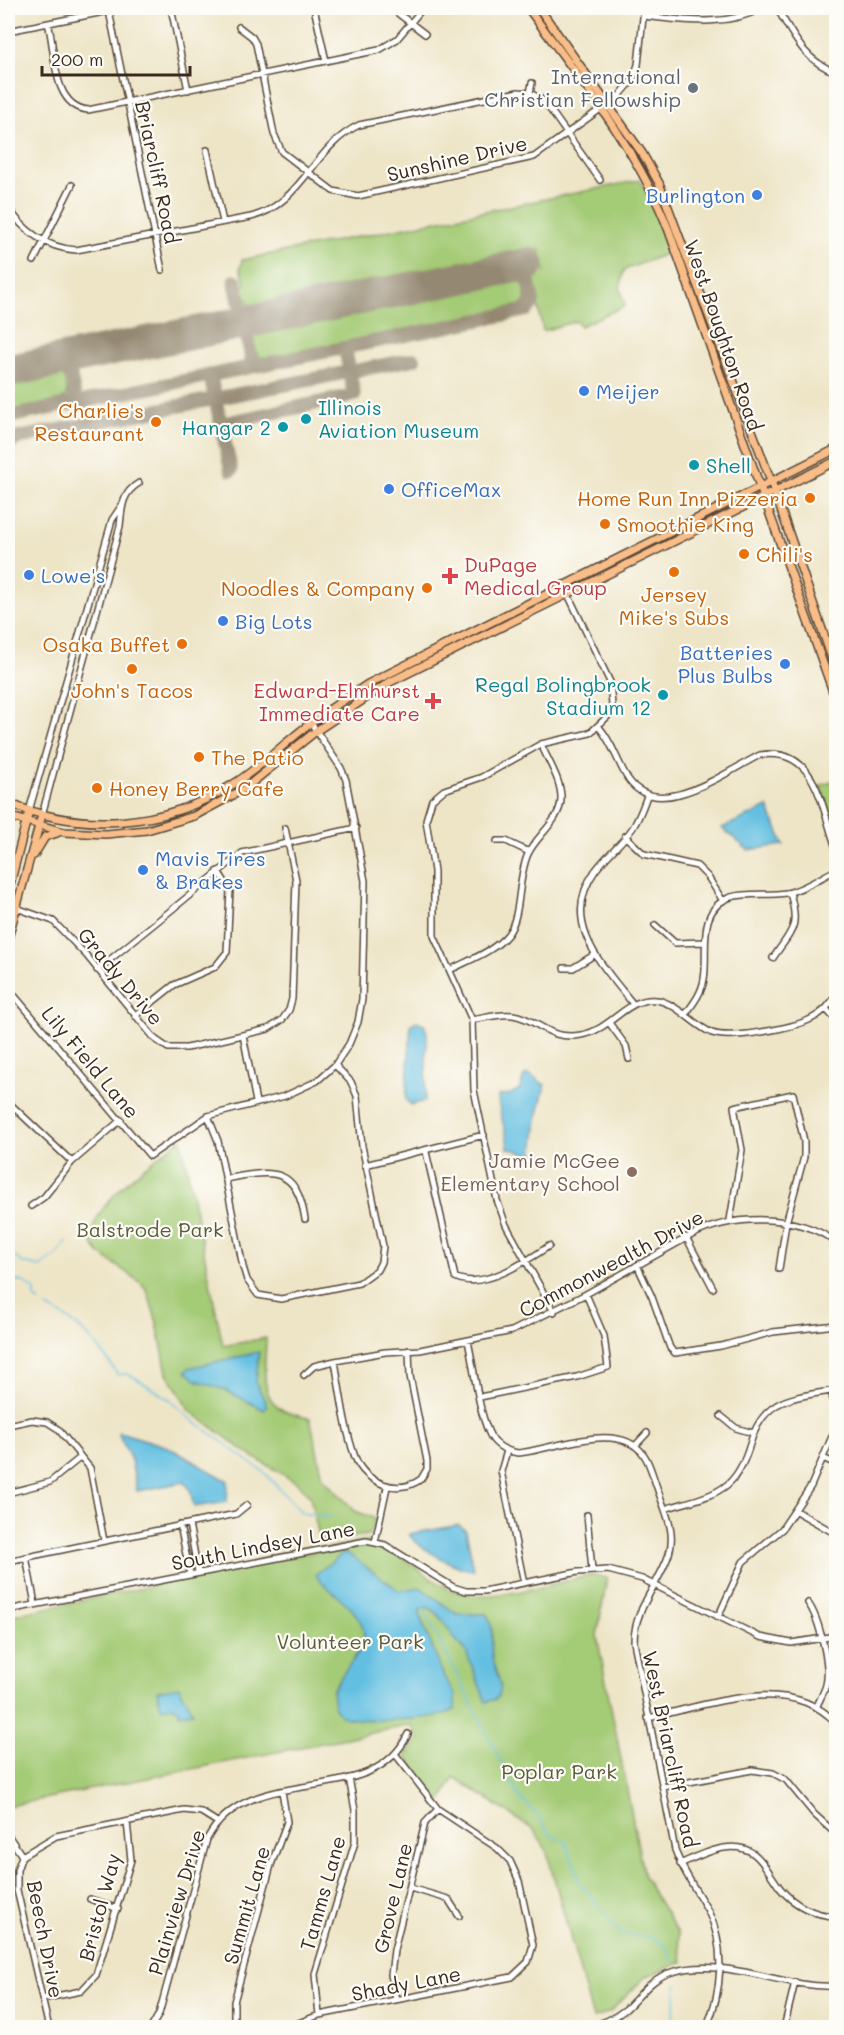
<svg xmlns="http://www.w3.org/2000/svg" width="844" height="2035" viewBox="0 0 844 2035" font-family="Mali,sans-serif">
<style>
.green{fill:#a4cb76;stroke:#707a4a;stroke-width:1.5}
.water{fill:#63bfe1;stroke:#4f7480;stroke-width:1.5}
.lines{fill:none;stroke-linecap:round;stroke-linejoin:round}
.stream{stroke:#63bfe1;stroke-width:1.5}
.taxiway{stroke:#948872;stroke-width:14}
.runway{stroke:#948872;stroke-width:33}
.minor-casing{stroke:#564637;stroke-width:8}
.major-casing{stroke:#564637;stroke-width:10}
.minor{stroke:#fff;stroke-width:5}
.major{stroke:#f8bd88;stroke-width:7}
.worship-dot{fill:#6b7280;stroke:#fdfcf7;stroke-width:2}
.shop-dot{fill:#3f7fe0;stroke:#fdfcf7;stroke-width:2}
.culture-dot{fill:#0f9aa8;stroke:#fdfcf7;stroke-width:2}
.food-dot{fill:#e8710a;stroke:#fdfcf7;stroke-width:2}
.health-dot{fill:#e0444e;stroke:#fdfcf7;stroke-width:2}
.education-dot{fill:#8d6e63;stroke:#fdfcf7;stroke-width:2}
.labels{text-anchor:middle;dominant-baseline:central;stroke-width:4.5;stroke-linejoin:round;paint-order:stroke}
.worship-label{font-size:20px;fill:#5b616d;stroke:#fdfcf7;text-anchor:end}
.street-label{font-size:20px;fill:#3b2a1e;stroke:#fdfcf7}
.shop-label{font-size:20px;fill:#366cbe;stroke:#fdfcf7;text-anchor:start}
.culture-label{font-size:20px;fill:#0d838f;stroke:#fdfcf7;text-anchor:start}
.food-label{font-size:20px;fill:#c56008;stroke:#fdfcf7;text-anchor:end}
.health-label{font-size:20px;fill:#be3a42;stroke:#fdfcf7;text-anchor:start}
.education-label{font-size:20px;fill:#785e54;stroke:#fdfcf7;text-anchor:end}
.park-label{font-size:20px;fill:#5a5a38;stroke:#fdfcf7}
</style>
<rect width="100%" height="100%" fill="#fdfcf7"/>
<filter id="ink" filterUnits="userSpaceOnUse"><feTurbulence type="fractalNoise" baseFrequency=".0167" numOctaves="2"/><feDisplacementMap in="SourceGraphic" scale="12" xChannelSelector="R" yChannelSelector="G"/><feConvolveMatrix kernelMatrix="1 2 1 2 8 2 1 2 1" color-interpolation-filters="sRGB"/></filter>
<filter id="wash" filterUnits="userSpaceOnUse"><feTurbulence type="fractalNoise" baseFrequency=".008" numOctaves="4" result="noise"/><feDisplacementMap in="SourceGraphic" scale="24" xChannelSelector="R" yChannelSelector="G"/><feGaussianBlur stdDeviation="1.35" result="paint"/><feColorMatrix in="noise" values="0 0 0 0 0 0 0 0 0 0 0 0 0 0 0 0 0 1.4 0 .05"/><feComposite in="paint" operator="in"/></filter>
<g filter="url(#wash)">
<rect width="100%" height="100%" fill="#eee5c7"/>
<path class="green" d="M640,180L654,206L667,250L663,255L624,270L620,288L625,306L580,326L576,321L543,331L532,275L545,272L540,250L252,310L242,290L245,282L240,269L242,260Z
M519,276L525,288V302L514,308L270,358L259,357L253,347L254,331Z
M61,370L67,383L66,397L57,402L8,413V381Z
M836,780V816L831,818L820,786Z
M238,785C231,806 160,824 137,828L198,806Z
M181,1139L223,1346L266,1338C265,1381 256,1411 310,1418L323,1478L355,1511L376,1519L369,1535L320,1541L310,1496L296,1482L250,1455L190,1411L167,1373L157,1323L147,1290L141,1283L99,1253L92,1244C85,1206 155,1159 181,1139Z
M364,1541C403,1549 419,1576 452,1590C490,1605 553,1583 593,1575L607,1578L597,1636L644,1877L678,1933L682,1962L645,1977L611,2011L593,2019L546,1849L534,1830L454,1777L441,1802L407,1759L406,1754L419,1738L411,1725L8,1806V1616Z"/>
<path class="water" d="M768,807L784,845L748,850L722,828Z
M417,1021L424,1024L427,1033L425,1101L411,1105L406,1100L411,1024Z
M528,1074L545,1085L537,1118L533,1156L531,1159L527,1154L508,1148C507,1131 498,1112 498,1096L511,1094L520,1089L524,1076Z
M259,1352L256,1382L267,1406L264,1410L225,1390L196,1380L186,1371L189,1368Z
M120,1432L168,1447L228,1481L227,1502L194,1507L190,1489L184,1482L137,1491L131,1460L119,1435Z
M459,1525L466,1531L474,1570C459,1570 416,1547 409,1534Z
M347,1553L400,1591L420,1587L457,1614H486C496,1626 490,1643 492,1657C493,1672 508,1686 496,1699L486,1702L465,1649C449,1639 446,1615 427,1607L420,1610V1616L444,1677L455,1694V1709C442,1721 358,1723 341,1716L334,1706L332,1691C356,1650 386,1637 339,1597C331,1590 320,1583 316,1574L342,1554Z
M179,1687L193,1712L179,1714V1710L172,1706L161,1708L157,1691Z"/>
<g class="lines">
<path class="stream" d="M8,1251L23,1263L40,1267L56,1256L67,1241
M8,1280L24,1282L35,1290V1298L40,1302
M47,1307C80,1323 98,1344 118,1375L126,1374L134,1377L170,1400L191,1419L265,1473L302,1513L331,1517
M423,1608L519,1797L537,1814L550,1835L565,1840L580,1883L621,1934C644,1939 665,1932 672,1960
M672,2028L677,1985"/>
<path class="taxiway" d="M235,281L253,366
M67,359L76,403
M210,375L231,470
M8,417L527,310L533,302L525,264
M221,424L354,395L345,348
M8,444L18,438L414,359"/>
<path class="runway" d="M8,371L528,264"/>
</g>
</g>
<g filter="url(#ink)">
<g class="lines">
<defs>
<path id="minor" d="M171,8L188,90
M314,8L326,61
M391,8L425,34
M777,8C793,35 804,61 836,72
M109,11L162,270
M643,16C684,20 724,28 762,8
M48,23C56,50 51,106 88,110L379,50L397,39L423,8
M239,27L252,37L256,44L274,134L282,152L333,191L358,196L534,157L620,95L632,81L638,65L644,8
M8,31L124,8
M530,93L532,83
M207,150L223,222
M8,206C22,231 47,248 76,250L251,217C302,204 313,147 359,125L518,92L530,93L544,101L600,180
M34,261L72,185
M599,727C613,743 617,762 628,779C658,823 725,772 760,755C817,746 821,807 836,848
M29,811L112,520L122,505
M42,815L120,526C122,507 122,493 139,483
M625,836L644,854L697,866L708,877L723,901
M497,841H506L529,852
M8,905L53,921L86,955L155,1039L168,1048H187L268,1029L282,1020L289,1010L292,999L296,880L285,828
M655,925L675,943L704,942
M773,958C792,930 800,928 790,893
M564,968H573L594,955
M97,970L242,853L356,828
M450,970C469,960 495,951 508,934C522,915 517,878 528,854C536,836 560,821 561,800C562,781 548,761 541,744
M8,988L150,1156L208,1116L285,1096L317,1081L335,1065L349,1044L358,1022L362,999L365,881L346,780L341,768L311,723
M633,1004C602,965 559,922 595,871C606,856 621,844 632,829C639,819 643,807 647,796
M826,1009L836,1020
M685,1015C693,1004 702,993 704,979C709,952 695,909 731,897C749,892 768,896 786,893C803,890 821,877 836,870
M135,1016L174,985L215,967L227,952L230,890L218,871
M472,1020C485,1018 500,1013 513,1015C539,1019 548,1041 581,1035C612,1030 627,996 657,1000C678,1004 693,1025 712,1033C731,1040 792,1028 811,1019C821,1014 831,1005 836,994
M610,1024L626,1046L629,1059
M243,1035L256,1102
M8,1102L72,1162
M208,1116L218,1141L243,1267L247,1280L258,1295L281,1299L359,1283L377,1270L381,1262L383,1246L362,1146L357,1096L351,1082L335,1065
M426,1152L455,1277C482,1291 527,1261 549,1246
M365,1165L484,1135
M225,1179C271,1171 296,1164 305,1219
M31,1206L44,1197L72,1162L121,1120
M730,1220L742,1150L734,1107L793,1094L804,1141V1157L786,1223L779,1269
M686,1237L713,1288
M637,1265L652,1297L670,1348L675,1353L721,1346L773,1332L836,1325
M554,1312L506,1225L497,1200L474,1090L472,1020L434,936V871L426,820L432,800L444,790L482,777L541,744L590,733L608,716L612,705L610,682L563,584
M468,1341C474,1367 478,1410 489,1433C494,1445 506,1451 518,1453C553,1450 619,1419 644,1455C651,1465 654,1481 659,1493C666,1514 676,1532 669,1554C659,1585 634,1608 634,1642L675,1850C683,1872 697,1891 708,1911C726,1946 722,1993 706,2028
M335,1361C340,1391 345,1430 355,1457C365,1483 398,1496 421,1479L427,1469V1461L410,1376L409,1350
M304,1375L314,1366L335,1361L385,1352L420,1350L512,1331L586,1294L690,1236C732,1214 796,1213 836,1242
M480,1397L577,1377L608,1367L604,1336L586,1294
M721,1416L736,1428L753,1433
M8,1425L32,1420L47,1422L58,1429L90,1468L104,1541
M635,1446L647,1433
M507,1451L501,1471L524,1583
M823,1458L836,1464
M8,1493L50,1482L81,1457
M665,1509C685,1502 712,1498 728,1484C740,1473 746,1458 750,1444C764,1396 794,1398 836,1390
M796,1511L836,1534
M587,1515L592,1570
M189,1524L198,1572
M180,1525L190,1574
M375,1542L387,1487
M26,1557L35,1604
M8,1561L236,1514L247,1505
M808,1603C819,1618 831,1666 826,1685C824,1692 820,1699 817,1706
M8,1610L366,1541L385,1545L453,1587L466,1591H484L578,1572L608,1570L642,1579L760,1637L791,1643L836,1636
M718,1617L743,1562L782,1529L811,1486L836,1427L832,1391
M648,1718C706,1706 790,1672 836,1723
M663,1787L752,1770L773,1773L786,1780L814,1814L836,1834
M8,1835L22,1856
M22,1856L56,1836L184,1810L201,1812L217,1822
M22,1856L17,1870V1890L49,2028
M680,1864C694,1858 709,1850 724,1848C758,1843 764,1867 780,1888C793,1905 816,1916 836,1916
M410,1888L448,1899L459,1916
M90,1899L118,1909
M42,1999L81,1991L96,1975L131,1860L127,1822
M396,2000L391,1975L394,1950L425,1823L438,1809
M319,2015L315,1974L355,1842V1810L349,1778
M151,2028L159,2014L207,1839C250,1758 372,1813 408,1734
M234,2028V2002L271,1865L287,1822L282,1791
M286,2028L319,2015L512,1977L528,1962L533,1945L519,1881L510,1861L497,1848L438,1809L396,1755
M584,2028C599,2025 614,2019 626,2009C641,1995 651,1978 672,1972C727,1956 782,1989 836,1986
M784,2028L795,1982"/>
<path id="major" d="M528,8C579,78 638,149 669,231L836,700
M539,8L642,153L659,183L771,481L836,670
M8,803C82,833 163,828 232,785C260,768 284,743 311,723C329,709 349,697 368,684L836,449
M8,816L64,832L106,834L147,830L194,816L244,789L316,731L390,682L836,461
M34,855L45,837L57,833
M8,892L29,811
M8,938L42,815"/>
</defs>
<use href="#minor" class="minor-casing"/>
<use href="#major" class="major-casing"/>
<use href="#minor" class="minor"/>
<use href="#major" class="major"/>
</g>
</g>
<circle class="worship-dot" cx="693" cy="88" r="6"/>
<g class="shop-dot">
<circle cx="757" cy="195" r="6"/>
<circle cx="584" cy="391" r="6"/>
<circle cx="389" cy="489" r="6"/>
<circle cx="29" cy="575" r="6"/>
<circle cx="223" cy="621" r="6"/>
<circle cx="785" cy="664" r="6"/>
<circle cx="143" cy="870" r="6"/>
</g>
<g class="culture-dot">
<circle cx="306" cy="419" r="6"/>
<circle cx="283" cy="427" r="6"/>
<circle cx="694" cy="465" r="6"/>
<circle cx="663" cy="695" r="6"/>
</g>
<g class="food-dot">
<circle cx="156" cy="422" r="6"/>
<circle cx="810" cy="498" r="6"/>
<circle cx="605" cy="524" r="6"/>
<circle cx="744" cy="554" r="6"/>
<circle cx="674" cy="572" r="6"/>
<circle cx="427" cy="588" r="6"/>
<circle cx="182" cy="644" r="6"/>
<circle cx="132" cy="669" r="6"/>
<circle cx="199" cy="757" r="6"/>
<circle cx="97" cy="788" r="6"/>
</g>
<g class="health-dot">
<path d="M447 567h6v6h6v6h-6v6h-6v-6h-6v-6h6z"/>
<path d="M430 692h6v6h6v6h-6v6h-6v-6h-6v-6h6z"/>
</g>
<circle class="education-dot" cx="632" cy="1172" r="6"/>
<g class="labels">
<g class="worship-label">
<text x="681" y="76">International<tspan x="681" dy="23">Christian Fellowship</tspan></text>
</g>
<g class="street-label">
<text transform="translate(457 158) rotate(-13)">Sunshine Drive</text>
<text transform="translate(158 172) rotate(78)">Briarcliff Road</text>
<text transform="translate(724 335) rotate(71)">West Boughton Road</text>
<text transform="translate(121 976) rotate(50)">Grady Drive</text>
<text transform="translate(91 1062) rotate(50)">Lily Field Lane</text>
<text transform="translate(611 1263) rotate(-28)">Commonwealth Drive</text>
<text transform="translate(263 1545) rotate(-11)">South Lindsey Lane</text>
<text transform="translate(671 1749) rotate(78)">West Briarcliff Road</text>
<text transform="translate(322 1893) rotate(-74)">Tamms Lane</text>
<text transform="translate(392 1898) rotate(-77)">Grove Lane</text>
<text transform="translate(176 1902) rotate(-73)">Plainview Drive</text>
<text transform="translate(246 1905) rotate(-74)">Summit Lane</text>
<text transform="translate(99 1907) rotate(-75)">Bristol Way</text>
<text transform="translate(46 1939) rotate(79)">Beech Drive</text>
<text transform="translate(406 1983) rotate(-11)">Shady Lane</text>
</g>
<g class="shop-label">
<text x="745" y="195" text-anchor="end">Burlington</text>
<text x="596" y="391">Meijer</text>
<text x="401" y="489">OfficeMax</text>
<text x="41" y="575">Lowe's</text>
<text x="235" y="621">Big Lots</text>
<text x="773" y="652" text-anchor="end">Batteries<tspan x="773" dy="23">Plus Bulbs</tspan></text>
<text x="155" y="858">Mavis Tires<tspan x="155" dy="23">&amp; Brakes</tspan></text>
</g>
<g class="culture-label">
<text x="318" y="407">Illinois<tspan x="318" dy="23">Aviation Museum</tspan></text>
<text x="271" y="427" text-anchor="end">Hangar 2</text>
<text x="706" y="465">Shell</text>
<text x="651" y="684" text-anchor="end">Regal Bolingbrook<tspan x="651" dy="23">Stadium 12</tspan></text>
</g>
<g class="food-label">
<text x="144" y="410">Charlie's<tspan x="144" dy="23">Restaurant</tspan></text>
<text x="798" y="498">Home Run Inn Pizzeria</text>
<text x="617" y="524" text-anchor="start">Smoothie King</text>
<text x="756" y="554" text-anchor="start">Chili's</text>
<text x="415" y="588">Noodles &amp; Company</text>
<text x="674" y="594" text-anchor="middle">Jersey<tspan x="674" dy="23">Mike's Subs</tspan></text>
<text x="170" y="644">Osaka Buffet</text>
<text x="132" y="690" text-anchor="middle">John's Tacos</text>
<text x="211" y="757" text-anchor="start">The Patio</text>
<text x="109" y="788" text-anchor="start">Honey Berry Cafe</text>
</g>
<g class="health-label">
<text x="464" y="564">DuPage<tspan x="464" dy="23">Medical Group</tspan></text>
<text x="420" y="690" text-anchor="end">Edward-Elmhurst<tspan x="420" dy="23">Immediate Care</tspan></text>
</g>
<g class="education-label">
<text x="620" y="1160">Jamie McGee<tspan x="620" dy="23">Elementary School</tspan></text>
</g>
<g class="park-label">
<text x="150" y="1229">Balstrode Park</text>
<text x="350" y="1641">Volunteer Park</text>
<text x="559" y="1771">Poplar Park</text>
</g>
</g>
<rect width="844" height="2035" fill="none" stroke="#fdfcf7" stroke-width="30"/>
<path d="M42 66v9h148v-9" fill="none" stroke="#3b2a1e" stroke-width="3"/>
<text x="51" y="66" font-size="18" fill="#3b2a1e" stroke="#fdfcf7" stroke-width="4.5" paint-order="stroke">200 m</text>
</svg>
